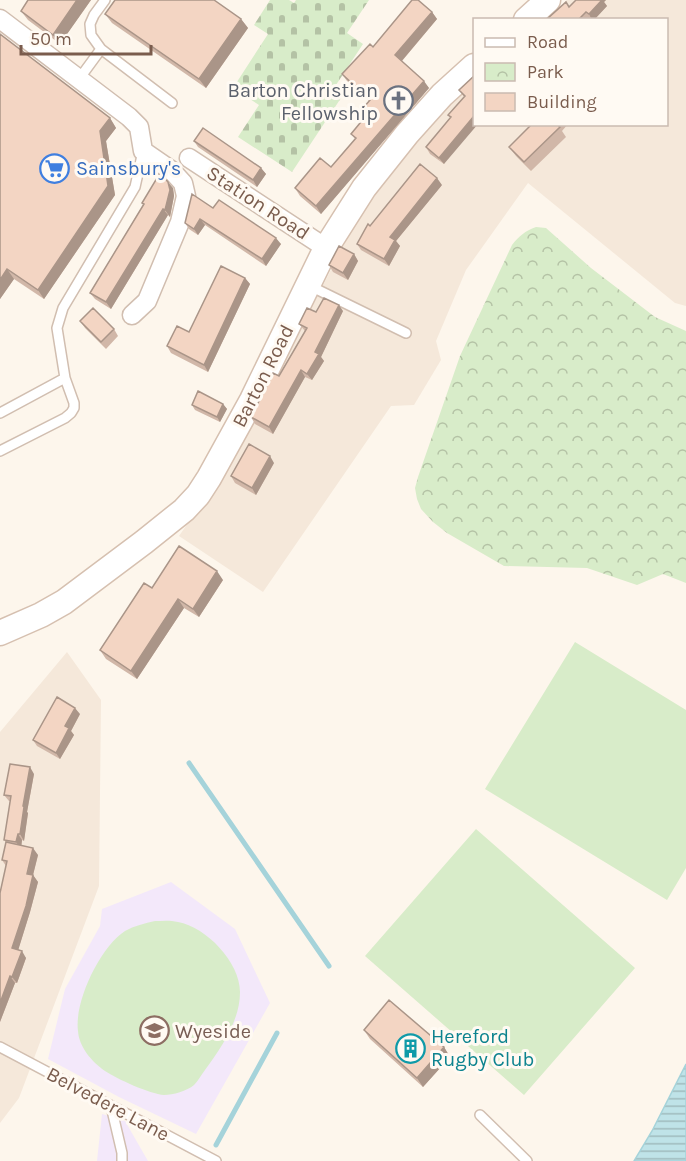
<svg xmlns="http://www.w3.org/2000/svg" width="686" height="1161" viewBox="0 0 686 1161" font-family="Karla,sans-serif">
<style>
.residential{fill:#f5e8da}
.education{fill:#f3e8fa}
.cemetery{fill:url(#cemetery-stones)}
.park{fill:url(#park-crowns)}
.garden{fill:#d8ecc9}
.water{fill:url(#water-rules);stroke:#a5d3da;stroke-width:1.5}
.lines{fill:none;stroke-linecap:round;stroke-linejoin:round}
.stream{stroke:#a5d3da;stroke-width:5}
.lane-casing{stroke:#d1beb0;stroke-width:12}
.street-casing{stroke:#d1beb0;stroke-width:21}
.secondary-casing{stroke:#d6c0b0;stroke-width:27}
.lane{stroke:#fff;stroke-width:9}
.street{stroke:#fff;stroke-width:18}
.secondary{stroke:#fff;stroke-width:24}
.wall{fill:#d1b7a8}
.shaded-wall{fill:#aa9588}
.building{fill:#f3d5c3;stroke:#aa9588;stroke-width:1.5}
.labels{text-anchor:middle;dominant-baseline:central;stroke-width:6;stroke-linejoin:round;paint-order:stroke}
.worship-label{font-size:20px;fill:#5b616d;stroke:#fffaf3;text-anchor:end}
.shop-label{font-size:20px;fill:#366cbe;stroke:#fffaf3;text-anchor:start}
.street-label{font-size:20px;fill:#7a5c4d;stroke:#fffaf3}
.education-label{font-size:20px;fill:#785e54;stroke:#fffaf3;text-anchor:start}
.culture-label{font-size:20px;fill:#0d838f;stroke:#fffaf3;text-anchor:start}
</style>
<defs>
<pattern id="cemetery-stones" width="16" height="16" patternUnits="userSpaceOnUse" patternTransform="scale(1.5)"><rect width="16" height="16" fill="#d8ecc9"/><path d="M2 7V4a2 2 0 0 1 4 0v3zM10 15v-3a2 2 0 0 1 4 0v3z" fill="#b4c2a5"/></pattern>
<pattern id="park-crowns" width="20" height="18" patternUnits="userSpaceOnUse" patternTransform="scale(1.5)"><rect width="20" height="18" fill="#d8ecc9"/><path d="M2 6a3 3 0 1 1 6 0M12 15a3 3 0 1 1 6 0" fill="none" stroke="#b4c2a5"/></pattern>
<pattern id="water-rules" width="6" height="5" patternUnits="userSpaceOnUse" patternTransform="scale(1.5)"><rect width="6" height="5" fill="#bfe3e8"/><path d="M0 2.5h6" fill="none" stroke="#a0bbbe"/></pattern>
</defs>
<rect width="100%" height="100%" fill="#fdf6ec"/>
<path class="residential" d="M567,0H686V306L675,303L528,183L466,270L436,341L441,360L414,405L391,406L263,592L179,536L223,473L287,355L363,208L447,106L474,82V124H666V20L546,19Z
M67,652L101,700L99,886L19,1098L0,1123V732Z"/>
<path class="education" d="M171,882L235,929L270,1003L196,1134L119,1097L48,1059L65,989L100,926L102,909Z
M102,1114L125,1121L148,1161H97Z"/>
<path class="cemetery" d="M270,0H289L294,3L296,0H369L347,33L363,44L332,91L341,98L292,172L238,137L259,105L233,88L268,34L254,25Z"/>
<path class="park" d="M536,227L546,228L591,268L655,317L686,331V583L663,574L637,585L587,568L504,566L447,533L433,522L421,509L417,499L415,488L418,477L460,356L512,245C519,236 525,231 536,227Z"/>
<path class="garden" d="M575,642L686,710V868L667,900L485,789Z
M476,829L635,968L524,1095L365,956Z
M155,921C162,921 170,920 178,922C206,927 240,962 240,992C240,1021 221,1048 205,1070C201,1075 198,1081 194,1085C187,1091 173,1095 164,1095C150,1094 117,1079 105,1071C92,1062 79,1047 78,1031C74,1002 100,947 125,931C134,926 145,923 155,921Z"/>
<path class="water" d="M686,1064V1161H634L652,1131Z"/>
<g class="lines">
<path class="stream" d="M189,763L329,966
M216,1145L277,1033"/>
<defs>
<path id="lane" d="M105,0L94,15L90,24L91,35L101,49L172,103
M79,79L101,49
M308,285L406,333
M0,413L65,378
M0,451L65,418L71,413L74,408V403L65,378L57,328L63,308L135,187L143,151
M0,1047L216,1161
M111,1106L122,1153V1161
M480,1115L527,1161"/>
<path id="street" d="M0,19L129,117L139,127L143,151L172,171L183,183L186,196L180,222L147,301L132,315
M189,158L326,248"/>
<path id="secondary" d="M526,20L548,0
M0,633L41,615L64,602L144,542L184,510L198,495L209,478L252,400L326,248L364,188L407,134L442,95L474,66"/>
</defs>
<use href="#lane" class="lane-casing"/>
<use href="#street" class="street-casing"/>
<use href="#secondary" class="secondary-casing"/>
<use href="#lane" class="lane"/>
<use href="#street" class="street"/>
<use href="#secondary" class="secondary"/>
</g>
<path class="wall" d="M28,0H91L60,44L28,20L21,11Z
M576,0H606L604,2L607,6L594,20L591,19L589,20H546L569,7Z
M432,12L437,19L402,61L429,88L321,214L300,196L295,188L331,167L355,139L351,134L369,113L364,107L369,101L347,81L342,74L373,47Z
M105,14L241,19L248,28L206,88L112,23Z
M0,34L110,118L116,128L106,141L115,195L44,299L14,279L0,299Z
M474,76L444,164L430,154L426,147L450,118L448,115L464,97L459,90Z
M532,124H568L562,131L566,137L531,171L516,156L509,147Z
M194,141L261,168L266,174L257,187L198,147Z
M442,185L396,241L400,246L389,266L361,250L357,244L370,226Z
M173,188L174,196L170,217L168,215L111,309L95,299L90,293L143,205L142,203Z
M213,208L281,244L266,266L205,225L198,235L189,229L185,223Z
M354,254L358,261L348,280L333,272L329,265Z
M245,278L250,284L208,372L171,353L167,346L189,332Z
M343,311L321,357L324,361L312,380L305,377L273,434L255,424L251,417L279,376L305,331L299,324L316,312Z
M80,321L114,329L118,336L106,349L85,328Z
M223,404L227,409L220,422L195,410L192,405Z
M274,463L256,495L235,483L231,476Z
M223,580L199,617L184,608L137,679L106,659L100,650L152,588Z
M80,714L71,731L74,735L60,759L37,746L33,740Z
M34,774L27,812L28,813L24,841L22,840L21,846L38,855L33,875L38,882L30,912L18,950L26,958L17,983H15L0,1022L6,866L2,860L6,842L4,840L10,801H9L4,795Z
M364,1030L444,1047L450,1057L423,1087L370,1039Z"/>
<path class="shaded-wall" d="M77,0H91L60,44L53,35Z
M601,0H606L604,2L607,6L594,20H592L589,14Z
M432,12L437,19L400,63L395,55Z
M241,19L248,28L206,88L199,79Z
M424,81L429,88L321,214L316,206Z
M474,116V124H478L444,164L439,158Z
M110,118L116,128L106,141L115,195L44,299L38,290L100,131Z
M261,168L266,174L257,187L253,180Z
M437,178L442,185L396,241L400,246L389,266L384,259L390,237Z
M168,182L173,188L174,196L170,217L165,210Z
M163,209L168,215L111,309L106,302Z
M200,219L205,225L198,235L194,229Z
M276,238L281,244L266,266L262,259Z
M354,254L358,261L348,280L343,273Z
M7,269L14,279L0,299V280Z
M245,278L250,284L208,372L204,365Z
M339,305L343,311L321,357L324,361L312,380L307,374L315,352Z
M301,370L305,377L273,434L269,427Z
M223,404L227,409L220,422L217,417Z
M270,456L274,463L256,495L252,488Z
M217,571L223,580L199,617L193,609Z
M178,599L184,608L137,679L131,671Z
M75,708L80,714L71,731L74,735L60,759L56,753L65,726Z
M30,767L34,774L27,812L28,813L24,841L20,834L23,806Z
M18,834L22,840L21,849L16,842Z
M33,848L38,855L33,875L38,882L30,912L17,954L12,948Z
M22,951L26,958L17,983L12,977Z
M10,976L15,983L0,1022V1003Z
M444,1047L450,1057L423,1087L417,1078Z"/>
<path class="building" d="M28,0H77L53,35L21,11Z
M115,0H214L241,19L199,79L105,14Z
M412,0H418L432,12L395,55L424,81L316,206L295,188L320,158L331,167L356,138L351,134L370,111L364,107L370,100L342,74L370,44L373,47Z
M576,0H602L589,14L586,12L578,20H546L566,2L569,7Z
M0,34L110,118L100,131L108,186L38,290L7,269L0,280Z
M474,76V116L439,158L426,147L451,117L448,115L465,96L459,90Z
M532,124H557L560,127L524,162L509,147Z
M203,128L261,168L253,180L194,141Z
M420,164L437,178L390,237L395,240L384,259L357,244L368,224L370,226Z
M160,173L168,182L170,190L165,210L163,209L106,302L90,293L144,204L142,203Z
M192,194L213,208L219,200L276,238L262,259L200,219L194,229L185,223Z
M339,246L354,254L343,273L329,265Z
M221,266L245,278L204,365L167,346L177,326L189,332Z
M324,298L339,305L315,352L319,354L307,374L301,370L269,427L251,417L273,373L279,376L307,328L299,324L307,308L316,312Z
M93,308L114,329L101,342L80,321Z
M198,391L223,404L217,417L192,405Z
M249,444L270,456L252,488L231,476Z
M179,546L217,571L193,609L178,599L131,671L100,650L144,583L152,588Z
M57,697L75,708L65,726L69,728L56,753L33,740Z
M10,764L30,767L23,806L24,807L20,834H18L16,842L4,840L11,796L4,795Z
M6,842L33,848L27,874L33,875L26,906L12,948L22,951L12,977L10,976L0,1003V893L7,861L2,860Z
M389,1000L444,1047L417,1078L364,1030Z"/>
<defs>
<symbol id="church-ring" viewBox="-11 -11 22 22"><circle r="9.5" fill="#fffaf3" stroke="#6b7280" stroke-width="1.5"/><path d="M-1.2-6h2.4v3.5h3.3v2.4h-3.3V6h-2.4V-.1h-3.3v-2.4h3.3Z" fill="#6b7280"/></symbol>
<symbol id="supermarket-ring" viewBox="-11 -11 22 22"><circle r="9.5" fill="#fffaf3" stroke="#3f7fe0" stroke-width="1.5"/><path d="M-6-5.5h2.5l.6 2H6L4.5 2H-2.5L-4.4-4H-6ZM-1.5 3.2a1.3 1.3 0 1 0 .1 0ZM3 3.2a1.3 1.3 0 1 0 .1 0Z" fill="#3f7fe0"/></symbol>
<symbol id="school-ring" viewBox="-11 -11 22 22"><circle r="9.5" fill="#fffaf3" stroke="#8d6e63" stroke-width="1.5"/><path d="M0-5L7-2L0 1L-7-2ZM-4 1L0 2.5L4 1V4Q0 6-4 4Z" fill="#8d6e63"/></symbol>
<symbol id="building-ring" viewBox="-11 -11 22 22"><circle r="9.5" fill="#fffaf3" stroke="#0f9aa8" stroke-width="1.5"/><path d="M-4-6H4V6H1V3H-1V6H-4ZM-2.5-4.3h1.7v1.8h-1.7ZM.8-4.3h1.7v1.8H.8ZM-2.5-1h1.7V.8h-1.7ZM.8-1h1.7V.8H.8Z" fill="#0f9aa8"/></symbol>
</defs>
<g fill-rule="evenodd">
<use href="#church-ring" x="382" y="84" width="33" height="33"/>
<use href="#supermarket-ring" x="38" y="152" width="33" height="33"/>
<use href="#school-ring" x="138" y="1014" width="33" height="33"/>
<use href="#building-ring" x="394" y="1032" width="33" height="33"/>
</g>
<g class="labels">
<g class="worship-label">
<text x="378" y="90">Barton Christian<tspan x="378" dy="23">Fellowship</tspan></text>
</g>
<g class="shop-label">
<text x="76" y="168">Sainsbury's</text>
</g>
<g class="street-label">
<text transform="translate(258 203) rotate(33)">Station Road</text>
<text transform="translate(263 376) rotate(-63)">Barton Road</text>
<text transform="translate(108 1104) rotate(28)">Belvedere Lane</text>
</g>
<g class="education-label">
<text x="175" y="1031">Wyeside</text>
</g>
<g class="culture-label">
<text x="431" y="1036">Hereford<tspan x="431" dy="23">Rugby Club</tspan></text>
</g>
</g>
<rect x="473" y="18" width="195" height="108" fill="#fffaf3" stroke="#cabbb1" stroke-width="1.5"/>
<rect x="485" y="38" width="30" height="9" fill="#ffffff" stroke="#cabbb1" stroke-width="1.5"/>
<text x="527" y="48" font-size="18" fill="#7a5c4d">Road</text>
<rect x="485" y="63" width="30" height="18" fill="url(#park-crowns)" stroke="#cabbb1" stroke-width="1.5"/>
<text x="527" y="78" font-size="18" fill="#7a5c4d">Park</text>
<rect x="485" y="93" width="30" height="18" fill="#f3d5c3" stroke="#cabbb1" stroke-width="1.5"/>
<text x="527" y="108" font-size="18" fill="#7a5c4d">Building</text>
<path d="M21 45v9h130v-9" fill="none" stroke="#7a5c4d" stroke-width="3"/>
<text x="30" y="45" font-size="18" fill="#7a5c4d" stroke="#fffaf3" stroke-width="4.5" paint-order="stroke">50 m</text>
</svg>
